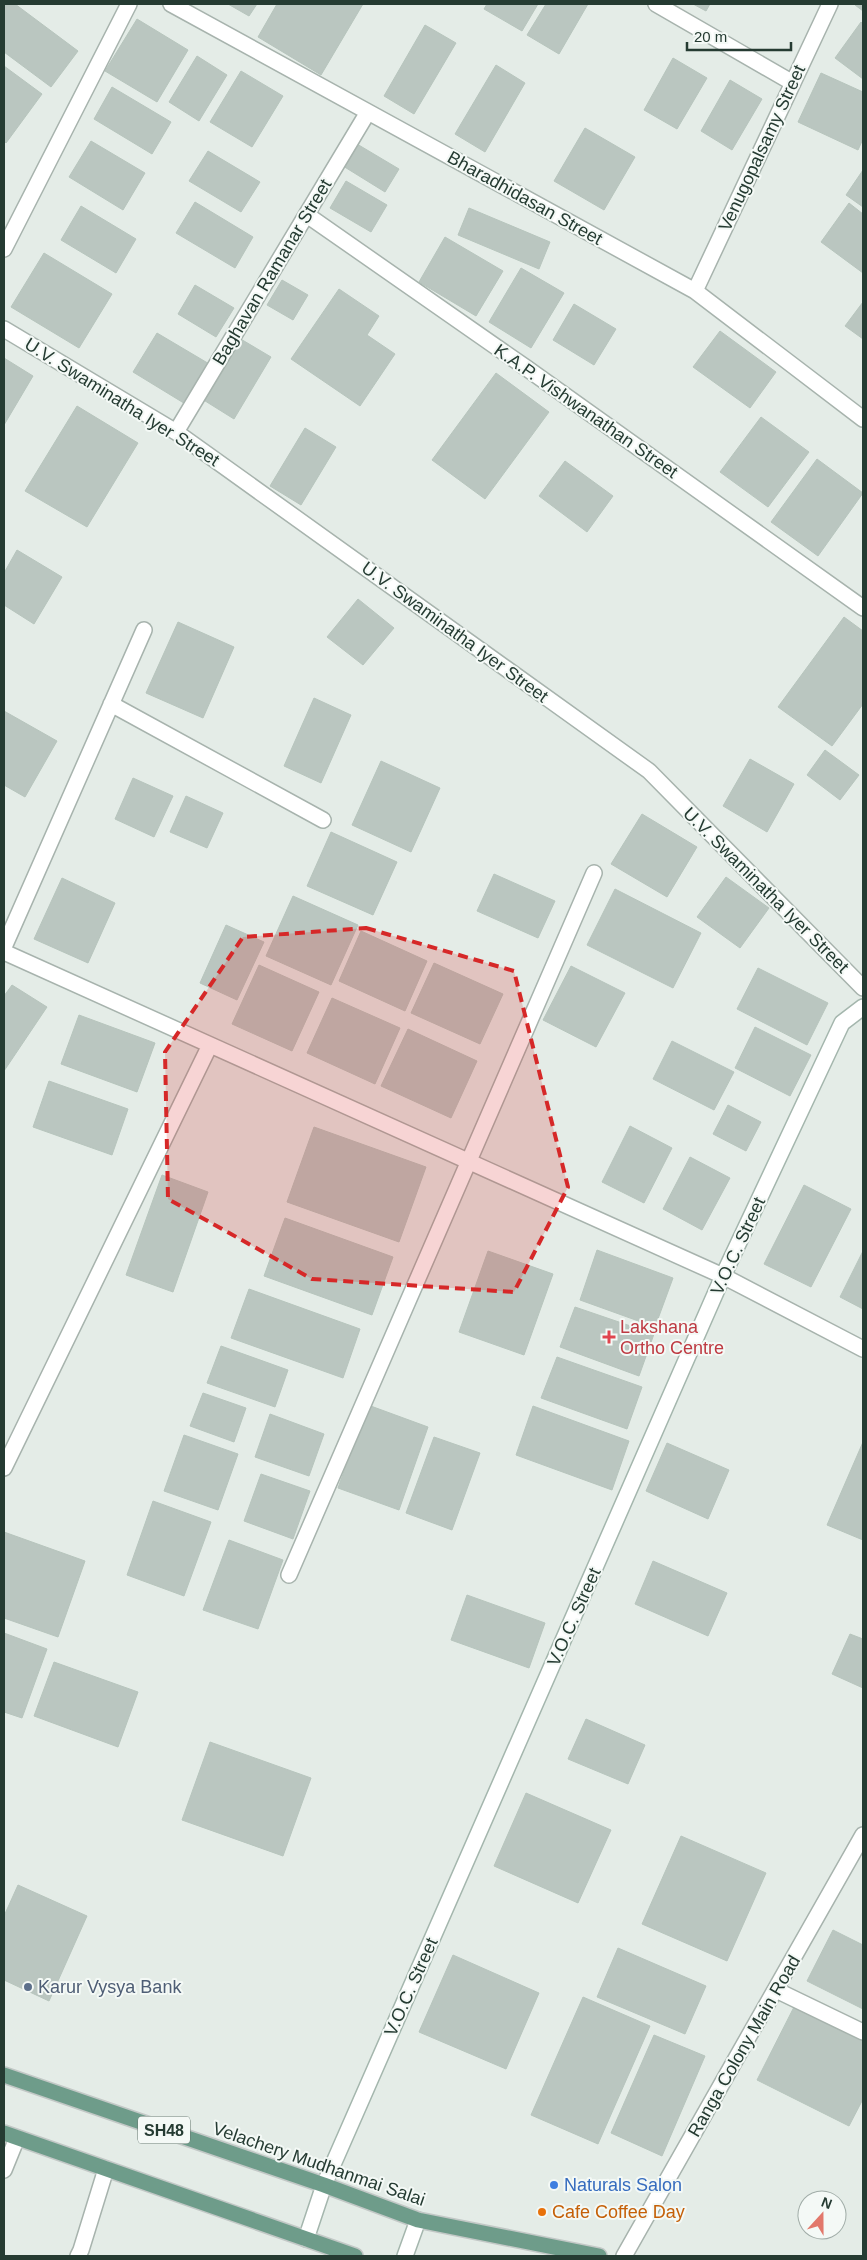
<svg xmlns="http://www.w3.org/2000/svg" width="867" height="2260" viewBox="0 0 867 2260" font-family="Helvetica,sans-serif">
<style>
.building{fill:#bac6c0;stroke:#b7c5bd}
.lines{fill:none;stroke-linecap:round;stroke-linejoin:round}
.lane-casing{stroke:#a7b3ad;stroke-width:18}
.street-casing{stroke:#a7b3ad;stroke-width:18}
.secondary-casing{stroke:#a4b6ad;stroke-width:18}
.primary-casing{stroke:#c2c8c6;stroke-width:18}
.lane{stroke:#fff;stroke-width:15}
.street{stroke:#fff;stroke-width:15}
.secondary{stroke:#fff;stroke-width:15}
.primary{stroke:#6e9c8a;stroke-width:15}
.marked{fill:#d62828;fill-opacity:0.2;stroke:#d62828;stroke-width:4;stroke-dasharray:10 6;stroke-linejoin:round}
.health-dot{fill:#e0444e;stroke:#f4f9f6;stroke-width:2}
.service-dot{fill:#5c6f8a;stroke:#f4f9f6;stroke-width:2}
.shop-dot{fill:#3f7fe0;stroke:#f4f9f6;stroke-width:2}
.food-dot{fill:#e8710a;stroke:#f4f9f6;stroke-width:2}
.labels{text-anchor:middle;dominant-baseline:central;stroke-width:4;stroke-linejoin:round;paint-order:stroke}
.shield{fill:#f4f9f6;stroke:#63746d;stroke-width:1}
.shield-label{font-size:16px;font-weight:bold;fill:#253b32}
.street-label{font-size:18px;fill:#253b32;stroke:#f4f9f6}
.health-label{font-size:18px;fill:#be3a42;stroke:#f4f9f6;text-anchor:start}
.service-label{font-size:18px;fill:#4e5e75;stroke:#f4f9f6;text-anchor:start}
.shop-label{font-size:18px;fill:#366cbe;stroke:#f4f9f6;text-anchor:start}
.food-label{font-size:18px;fill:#c56008;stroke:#f4f9f6;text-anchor:start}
</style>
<rect width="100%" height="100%" fill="#e4ece7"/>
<path class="building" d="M4,4H15L78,51L51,87L4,52Z
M228,4H257L249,16Z
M277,4H363L321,75L258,37Z
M487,4H538L522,31L484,9Z
M546,4H588L559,54L527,35Z
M693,4H710L706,11Z
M856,4H863V11L855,5Z
M137,19L188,50L157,102L105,71Z
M861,22L863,24V79L835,58Z
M425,25L456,43L414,114L384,96Z
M197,56L227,75L199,121L169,102Z
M673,58L707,78L677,129L644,110Z
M496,65L525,83L485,152L455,134Z
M4,66L42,94L6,143L4,141Z
M241,71L283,96L252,147L210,122Z
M821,73L863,92V139L858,150L798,122Z
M730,80L762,99L732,150L701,131Z
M112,87L171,122L152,154L94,119Z
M585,128L635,157L604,210L554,181Z
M91,141L145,173L123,210L69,177Z
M357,144L399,169L385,192L343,166Z
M208,151L260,182L241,212L189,181Z
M863,170V207L846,195Z
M346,181L387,205L371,232L330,208Z
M195,202L253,237L235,268L176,233Z
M849,203L863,214V273L821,242Z
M81,206L136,239L116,273L61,240Z
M469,208L550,242L539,269L458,235Z
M445,237L503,271L476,316L419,282Z
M44,253L112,294L79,348L11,307Z
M521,268L564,293L531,348L489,322Z
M282,280L308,295L293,320L267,305Z
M195,285L234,308L216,337L178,314Z
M339,289L379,316L367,335L395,354L360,406L291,359Z
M863,302V339L845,326Z
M574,304L616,329L594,365L553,340Z
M720,331L776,372L750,408L693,367Z
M157,333L211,365L187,405L133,372Z
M239,338L271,357L234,419L202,399Z
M4,358L33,376L4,425Z
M496,373L549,412L485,499L432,460Z
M77,406L138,443L87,527L25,491Z
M761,417L809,452L768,507L720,472Z
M305,428L336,447L301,505L270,486Z
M817,459L863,493L818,556L771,522Z
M565,461L613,496L587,532L539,496Z
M17,550L62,577L34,624L4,605V573Z
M358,599L394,628L363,665L327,637Z
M844,617L863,631V704L832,746L778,707Z
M178,622L234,647L203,718L146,693Z
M314,698L351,715L321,783L284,766Z
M4,711L57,741L25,797L4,785Z
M825,750L859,775L840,800L807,775Z
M750,759L794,784L767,832L723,806Z
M381,761L440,788L411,852L352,825Z
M133,778L173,796L154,837L115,819Z
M186,796L223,813L207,848L170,832Z
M642,814L697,847L667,897L611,864Z
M331,832L397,862L373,915L307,886Z
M494,874L555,901L538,938L477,911Z
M726,877L769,908L740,948L697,917Z
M62,878L115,903L88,963L34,939Z
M615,889L701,933L673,988L587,945Z
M293,896L358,925L331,985L266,956Z
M226,925L264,942L237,1000L200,983Z
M361,931L427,961L405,1011L339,981Z
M434,963L503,994L480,1044L411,1013Z
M259,965L319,992L292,1051L232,1024Z
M571,966L625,993L596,1047L543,1020Z
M758,968L828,1003L807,1045L737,1009Z
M12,985L47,1007L4,1071V996Z
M332,998L400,1028L375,1084L307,1053Z
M79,1015L155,1043L137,1092L61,1064Z
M755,1027L811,1055L790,1096L735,1068Z
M408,1029L477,1061L451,1118L381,1086Z
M672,1041L734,1072L714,1110L653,1079Z
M49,1081L128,1109L112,1155L33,1127Z
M728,1105L761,1122L746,1151L713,1134Z
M630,1126L672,1148L644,1203L602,1182Z
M314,1127L426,1167L399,1242L287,1202Z
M690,1157L730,1178L702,1230L663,1209Z
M162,1175L208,1192L173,1292L126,1275Z
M804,1185L851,1209L811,1287L764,1264Z
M285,1218L393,1257L372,1315L264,1276Z
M597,1250L673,1278L655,1327L580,1300Z
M488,1251L553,1274L524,1355L459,1332Z
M863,1251V1309L840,1297Z
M249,1289L360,1329L343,1378L231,1338Z
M575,1307L654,1334L639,1376L560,1347Z
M221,1346L288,1370L275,1407L207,1383Z
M557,1357L642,1387L627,1429L541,1398Z
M203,1393L246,1408L234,1442L190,1426Z
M368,1405L428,1427L399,1510L338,1488Z
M533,1406L629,1441L612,1490L516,1455Z
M270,1414L324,1434L309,1476L255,1457Z
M184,1435L238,1454L218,1510L164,1491Z
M434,1437L480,1453L452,1530L406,1513Z
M863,1442V1540L827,1525Z
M667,1443L729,1470L708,1519L646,1491Z
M261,1474L310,1491L293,1539L244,1521Z
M153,1501L211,1522L184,1596L127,1575Z
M4,1532L85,1561L58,1637L4,1618Z
M229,1540L283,1560L258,1629L203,1610Z
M653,1561L727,1593L708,1636L635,1604Z
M467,1595L545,1623L529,1668L451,1640Z
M4,1633L47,1649L22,1718L4,1712Z
M850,1634L863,1639V1688L832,1674Z
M54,1662L138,1692L118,1747L34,1716Z
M586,1719L645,1745L628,1784L568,1759Z
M210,1742L311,1778L283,1856L182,1820Z
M526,1793L611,1830L578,1903L494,1866Z
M681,1836L766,1873L727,1961L642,1924Z
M18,1885L87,1916L49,2001L4,1980V1916Z
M833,1930L863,1945V2009L807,1981Z
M618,1948L706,1986L685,2034L597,1997Z
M453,1955L539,1993L506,2069L419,2032Z
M583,1997L650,2026L598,2144L531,2115Z
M795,2005L863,2039V2099L849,2126L757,2080Z
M654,2035L705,2056L662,2156L611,2133Z"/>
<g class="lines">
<defs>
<path id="lane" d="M4,2170L17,2138
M78,2256L81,2250L106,2169"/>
<path id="street" d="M171,4L695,291L863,419
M656,4L793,83
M307,215L525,367L863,608
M4,249L129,4
M695,291L830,4
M4,329L176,432L649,771L863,988
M176,432L368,112
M111,704L323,820
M4,947L144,630
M4,952L723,1276L863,1349
M4,1468L210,1045
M289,1575L594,873
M776,1990L863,2032
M624,2256L863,1835"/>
<path id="secondary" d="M306,2239L324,2185L723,1276L842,1023L863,1007
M405,2256L418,2220"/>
<path id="primary" d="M4,2075L324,2185L418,2220L599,2256
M4,2133L355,2256"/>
</defs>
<use href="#lane" class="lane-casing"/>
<use href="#street" class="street-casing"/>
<use href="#secondary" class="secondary-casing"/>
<use href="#primary" class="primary-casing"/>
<use href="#lane" class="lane"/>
<use href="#street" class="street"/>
<use href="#secondary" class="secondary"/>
<use href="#primary" class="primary"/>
</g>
<path class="marked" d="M366,928L514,971L568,1187L514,1292L312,1279L168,1199L165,1052L243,937Z"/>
<path class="health-dot" d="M606.5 1329.5h5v5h5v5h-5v5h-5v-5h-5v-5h5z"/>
<circle class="service-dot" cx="28" cy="1987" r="5"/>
<circle class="shop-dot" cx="554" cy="2185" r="5"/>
<circle class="food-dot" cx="542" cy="2212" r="5"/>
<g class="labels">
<rect class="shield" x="138" y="2116.5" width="52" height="27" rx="4"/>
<g class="shield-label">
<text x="164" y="2130">SH48</text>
</g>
<g class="street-label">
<text transform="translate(762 148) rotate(-65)">Venugopalsamy Street</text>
<text transform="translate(525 198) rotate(29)">Bharadhidasan Street</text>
<text transform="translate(272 272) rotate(-59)">Baghavan Ramanar Street</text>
<text transform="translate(122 402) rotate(32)">U.V. Swaminatha Iyer Street</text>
<text transform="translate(586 411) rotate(35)">K.A.P. Vishwanathan Street</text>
<text transform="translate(455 632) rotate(36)">U.V. Swaminatha Iyer Street</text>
<text transform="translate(766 890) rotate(45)">U.V. Swaminatha Iyer Street</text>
<text transform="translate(738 1246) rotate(-65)">V.O.C. Street</text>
<text transform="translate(574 1617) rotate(-66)">V.O.C. Street</text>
<text transform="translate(411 1987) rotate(-66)">V.O.C. Street</text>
<text transform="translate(744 2046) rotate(-60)">Ranga Colony Main Road</text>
<text transform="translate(319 2164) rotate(19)">Velachery Mudhanmai Salai</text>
</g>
<g class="health-label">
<text x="620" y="1327">Lakshana<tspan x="620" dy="21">Ortho Centre</tspan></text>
</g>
<g class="service-label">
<text x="38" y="1987">Karur Vysya Bank</text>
</g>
<g class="shop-label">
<text x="564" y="2185">Naturals Salon</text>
</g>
<g class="food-label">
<text x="552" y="2212">Cafe Coffee Day</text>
</g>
</g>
<rect width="867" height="2260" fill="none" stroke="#253b32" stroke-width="10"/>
<g transform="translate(822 2215) rotate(21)"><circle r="24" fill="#f4f9f6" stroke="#a1ada8"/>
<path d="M0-4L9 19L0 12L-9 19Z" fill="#e2786b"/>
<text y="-8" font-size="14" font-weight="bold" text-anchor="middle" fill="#253b32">N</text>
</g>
<path d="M687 42v8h104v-8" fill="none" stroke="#253b32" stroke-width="2.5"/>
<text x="694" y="42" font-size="15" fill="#253b32" stroke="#f4f9f6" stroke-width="4" paint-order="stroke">20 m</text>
</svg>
